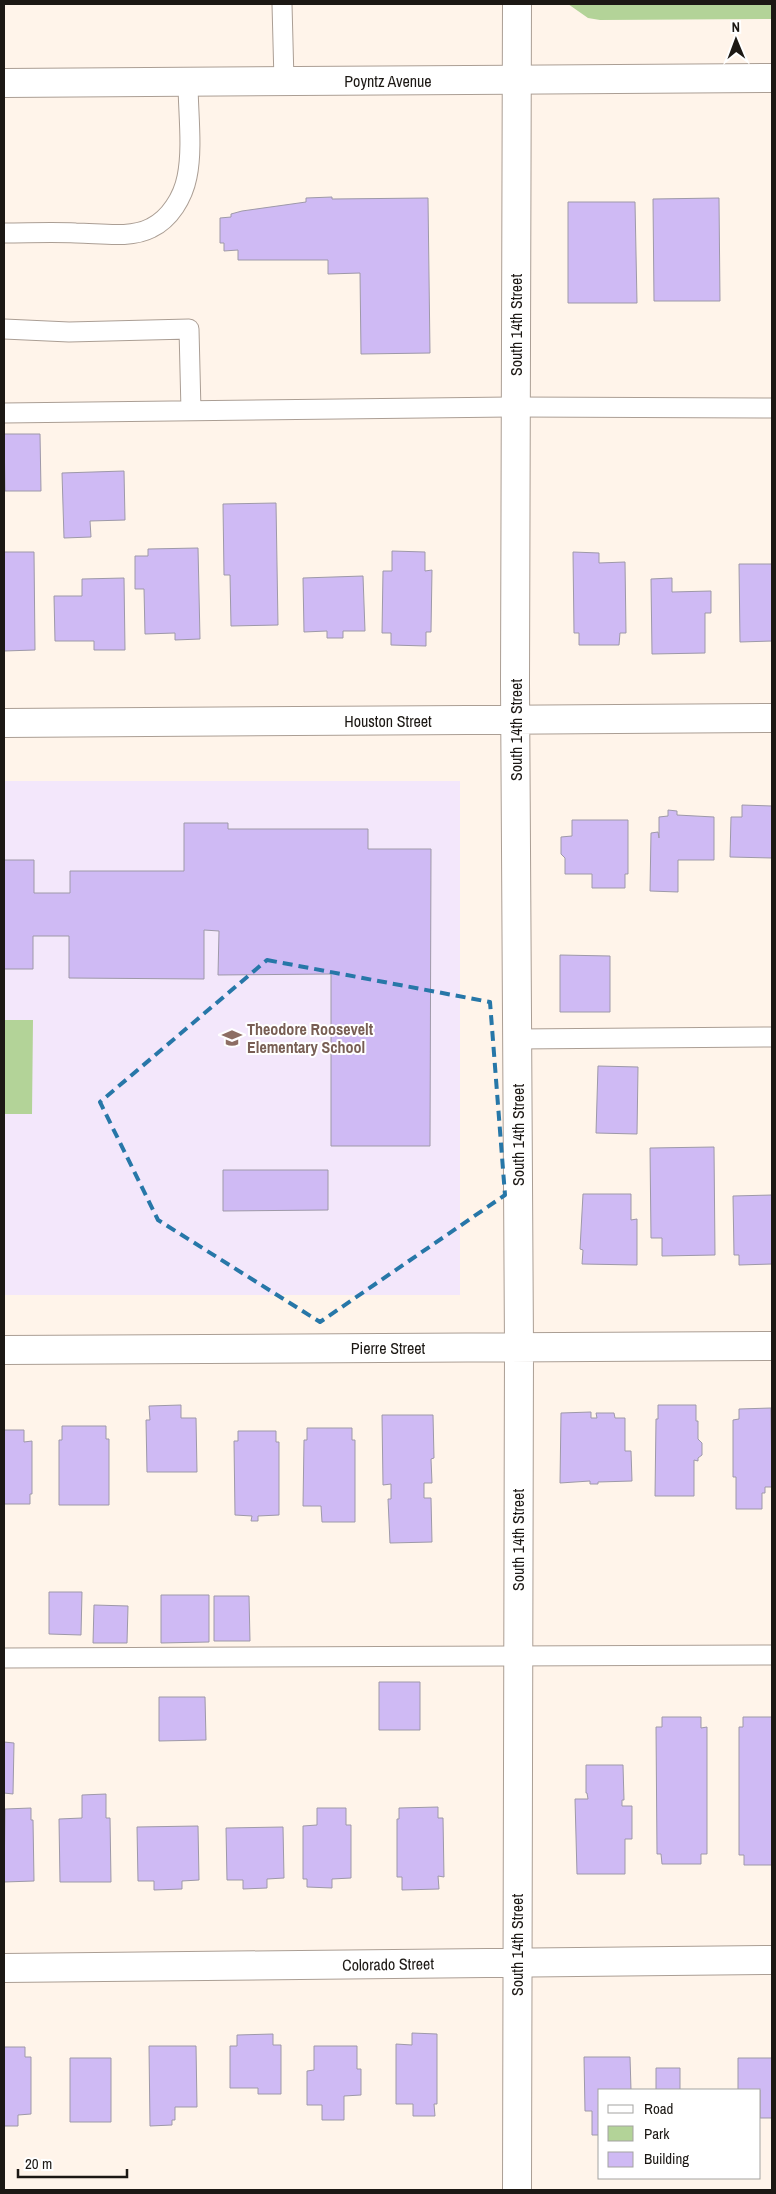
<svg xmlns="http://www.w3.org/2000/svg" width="776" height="2194" viewBox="0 0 776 2194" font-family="'Archivo Narrow',sans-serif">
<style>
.education{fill:#f3e7fb}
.green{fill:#b3d398}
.building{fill:#cfbaf4;stroke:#9e99a8}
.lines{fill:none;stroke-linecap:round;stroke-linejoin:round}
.lane-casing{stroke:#ab9e94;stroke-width:21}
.street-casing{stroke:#ab9e94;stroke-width:30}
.secondary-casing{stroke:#ab9e94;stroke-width:30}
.lane{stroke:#fff;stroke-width:19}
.street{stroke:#fff;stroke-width:28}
.secondary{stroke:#fff;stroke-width:28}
.marked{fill:none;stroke:#2777a8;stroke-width:4;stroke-dasharray:10 6;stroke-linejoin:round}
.labels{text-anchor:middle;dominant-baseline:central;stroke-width:4;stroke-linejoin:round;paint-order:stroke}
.street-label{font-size:16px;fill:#1c1814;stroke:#fff}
.education-label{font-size:16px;font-weight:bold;fill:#785e54;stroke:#fff;text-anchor:start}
</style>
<rect width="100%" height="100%" fill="#fff4ea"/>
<path class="education" d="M4,781H460V1295H4Z"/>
<path class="green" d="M568,4H772V19L600,20L588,18Z
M4,1020H33L32,1114H4Z"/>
<path class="building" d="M332,197V199L428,198L430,353L361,354L360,273L328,274V260H238V250L224,251V243H220V218L231,217V214L242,211L306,202V198Z
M719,198L720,301H654L653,199Z
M568,202H635L637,303H568Z
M4,434H40L41,491H5Z
M124,471L125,520L90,521L91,537L64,538L62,473Z
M276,503L278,625L231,626L230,575H224L223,504Z
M198,548L200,639L175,640V633L145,634L144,589H135V556H148V549Z
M392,551L425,552V571L432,570L431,632H426V646L391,645V633H382L383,571H392Z
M4,552H34L35,650L4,651Z
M573,552L599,553V563L625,562L626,633H620L619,645H579V633H574Z
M739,564H772V641L740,642Z
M363,576L365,631H343V638H327V631L304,632L303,578Z
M124,578L125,650H94V641H55L54,596H82V579Z
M672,578V592L711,591V613H705V653L652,654L651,579Z
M742,805L772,806V858L730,857L731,817H742Z
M668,810L677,811V815L714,817V860H678V892L650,891L651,833L658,832L659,838V817L668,816Z
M572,820H628V874H625V888H592V874H565V858L561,854V837L572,836Z
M184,823H228V829H368V849H431L430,1146H331V974L218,975L219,931L204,930V979L69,978V936H33V969H4V860H34V893H70V871H184Z
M560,955L610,956V1012H560Z
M598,1066L638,1067L637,1134L596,1133Z
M714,1147L715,1255L662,1256V1238H651L650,1148Z
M223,1170H328V1210L223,1211Z
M583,1194H631V1220L637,1219V1265L582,1264L583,1250L580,1249Z
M772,1195V1264L739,1265V1255H734L733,1196Z
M181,1405V1418H196L197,1472H147L146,1420H150L149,1406Z
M658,1405H696V1421H698V1439L702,1443V1455L698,1458V1461L694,1460V1496H655L656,1419H658Z
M771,1408L772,1487H765V1493H762V1509H736V1477H733V1420L739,1419V1409Z
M591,1412V1418H597L596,1413H614L615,1418H625V1451H631L632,1481L598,1482V1484H590V1481L560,1483L561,1413Z
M382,1415H433L434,1458L431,1459L432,1483H424V1498H431L432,1542L390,1543L388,1499H391V1484L383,1485Z
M62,1426H106V1439H109V1505H59V1440H62Z
M307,1428H352V1440H355V1522H322L321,1506H303L304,1440H307Z
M4,1430H24V1442L32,1441V1494H30V1504H4Z
M238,1431H276V1442H279V1515L258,1516V1521H251L252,1516L235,1515L234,1441H238Z
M49,1592H82L81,1635L49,1634Z
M161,1595H209V1642L161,1643Z
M214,1596H249L250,1641H214Z
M94,1605L128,1606L127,1643H93Z
M379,1682H420V1730H379Z
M159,1697H205L206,1740L159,1741Z
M662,1717H701V1728L707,1727V1854H701V1864H662L661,1854H657L656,1727H662Z
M743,1717H772V1865H744V1855H739V1727H743Z
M4,1742L14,1743L13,1794L4,1793Z
M586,1765H623L624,1800H622V1806H632V1839H625V1874H577L575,1799H588L587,1793H586Z
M106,1794V1818H110L111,1882H60L59,1819L82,1818V1795Z
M438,1807V1818H443L444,1877L438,1876L439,1889L402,1890V1877H397V1819H399V1808Z
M31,1808V1820H33L34,1881L4,1882L5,1809Z
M317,1808H346V1825H351V1878L332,1879V1888L307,1887V1879H303V1826L317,1825Z
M198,1826L199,1880L182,1881V1889L154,1890V1881H138L137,1827Z
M283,1827L284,1878L267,1879V1888L243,1889V1880H227L226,1828Z
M412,2033L437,2034V2104H434L435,2116H413V2104H396V2044L412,2045Z
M273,2034V2045H281V2094H258V2088H230V2046H237V2035Z
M149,2046H196L197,2107H175V2120H172V2125L150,2126Z
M314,2046H357V2069H361V2095L344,2096V2120H322V2105H307V2071L314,2070Z
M4,2047H25V2057H31V2114L18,2115V2126H4Z
M584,2057H630L631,2090H600V2135H592V2111H585Z
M70,2058H111V2122H70Z
M738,2058H772V2118H760V2090H738Z
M656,2068H680V2090H656Z"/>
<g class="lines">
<defs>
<path id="lane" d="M282,4L284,81
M4,233C28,233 52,232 76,233C99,233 130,239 151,228C170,219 183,197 187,177C193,148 188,112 188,82
M4,329L69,332L189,329L191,411
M4,413L516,407L772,408
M517,1039L772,1037
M4,1658L772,1655"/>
<path id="street" d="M4,723L772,718
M4,1350L772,1346
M4,1968L772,1960
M517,2190L519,1348L515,683L517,4"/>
<path id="secondary" d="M4,83L772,78"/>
</defs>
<use href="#lane" class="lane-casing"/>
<use href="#street" class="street-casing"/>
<use href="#secondary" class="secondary-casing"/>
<use href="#lane" class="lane"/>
<use href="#street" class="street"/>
<use href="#secondary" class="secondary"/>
</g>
<path class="marked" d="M267,960L490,1002L505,1195L320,1322L158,1220L100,1102Z"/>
<defs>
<symbol id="school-bare" viewBox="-9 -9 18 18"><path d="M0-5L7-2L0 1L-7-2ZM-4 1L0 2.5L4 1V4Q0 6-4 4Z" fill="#8d6e63" stroke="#fff" stroke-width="2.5" paint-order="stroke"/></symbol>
</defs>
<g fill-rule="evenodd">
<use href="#school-bare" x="218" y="1024" width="28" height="28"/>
</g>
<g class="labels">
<g class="street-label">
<text x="388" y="81">Poyntz Avenue</text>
<text transform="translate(516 325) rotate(-90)">South 14th Street</text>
<text x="388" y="721">Houston Street</text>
<text transform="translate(516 730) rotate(-90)">South 14th Street</text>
<text transform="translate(518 1135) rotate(-90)">South 14th Street</text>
<text x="388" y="1348">Pierre Street</text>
<text transform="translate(518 1540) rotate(-90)">South 14th Street</text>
<text transform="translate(517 1945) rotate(-90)">South 14th Street</text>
<text transform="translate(388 1964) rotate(-1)">Colorado Street</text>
</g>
<g class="education-label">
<text x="247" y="1029">Theodore Roosevelt<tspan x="247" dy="18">Elementary School</tspan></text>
</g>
</g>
<rect width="776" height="2194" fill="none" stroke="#1c1814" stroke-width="10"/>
<rect x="598" y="2089" width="162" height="90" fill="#ffffff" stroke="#a4a3a1"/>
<rect x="608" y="2105" width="25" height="8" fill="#ffffff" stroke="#a4a3a1"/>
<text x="644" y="2114" font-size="15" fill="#1c1814">Road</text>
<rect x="608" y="2126" width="25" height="15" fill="#b3d398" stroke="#a4a3a1"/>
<text x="644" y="2139" font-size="15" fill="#1c1814">Park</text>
<rect x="608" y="2152" width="25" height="15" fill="#cfbaf4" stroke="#a4a3a1"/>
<text x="644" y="2164" font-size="15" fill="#1c1814">Building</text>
<g transform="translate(736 40) rotate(359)" stroke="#ffffff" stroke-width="4" paint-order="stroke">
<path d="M0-4L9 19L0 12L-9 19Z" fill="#1c1814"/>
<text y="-8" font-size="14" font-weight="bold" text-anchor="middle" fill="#1c1814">N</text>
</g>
<path d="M18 2169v8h109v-8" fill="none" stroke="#1c1814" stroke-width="2.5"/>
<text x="25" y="2169" font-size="15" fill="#1c1814" stroke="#ffffff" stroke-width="4" paint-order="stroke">20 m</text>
</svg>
